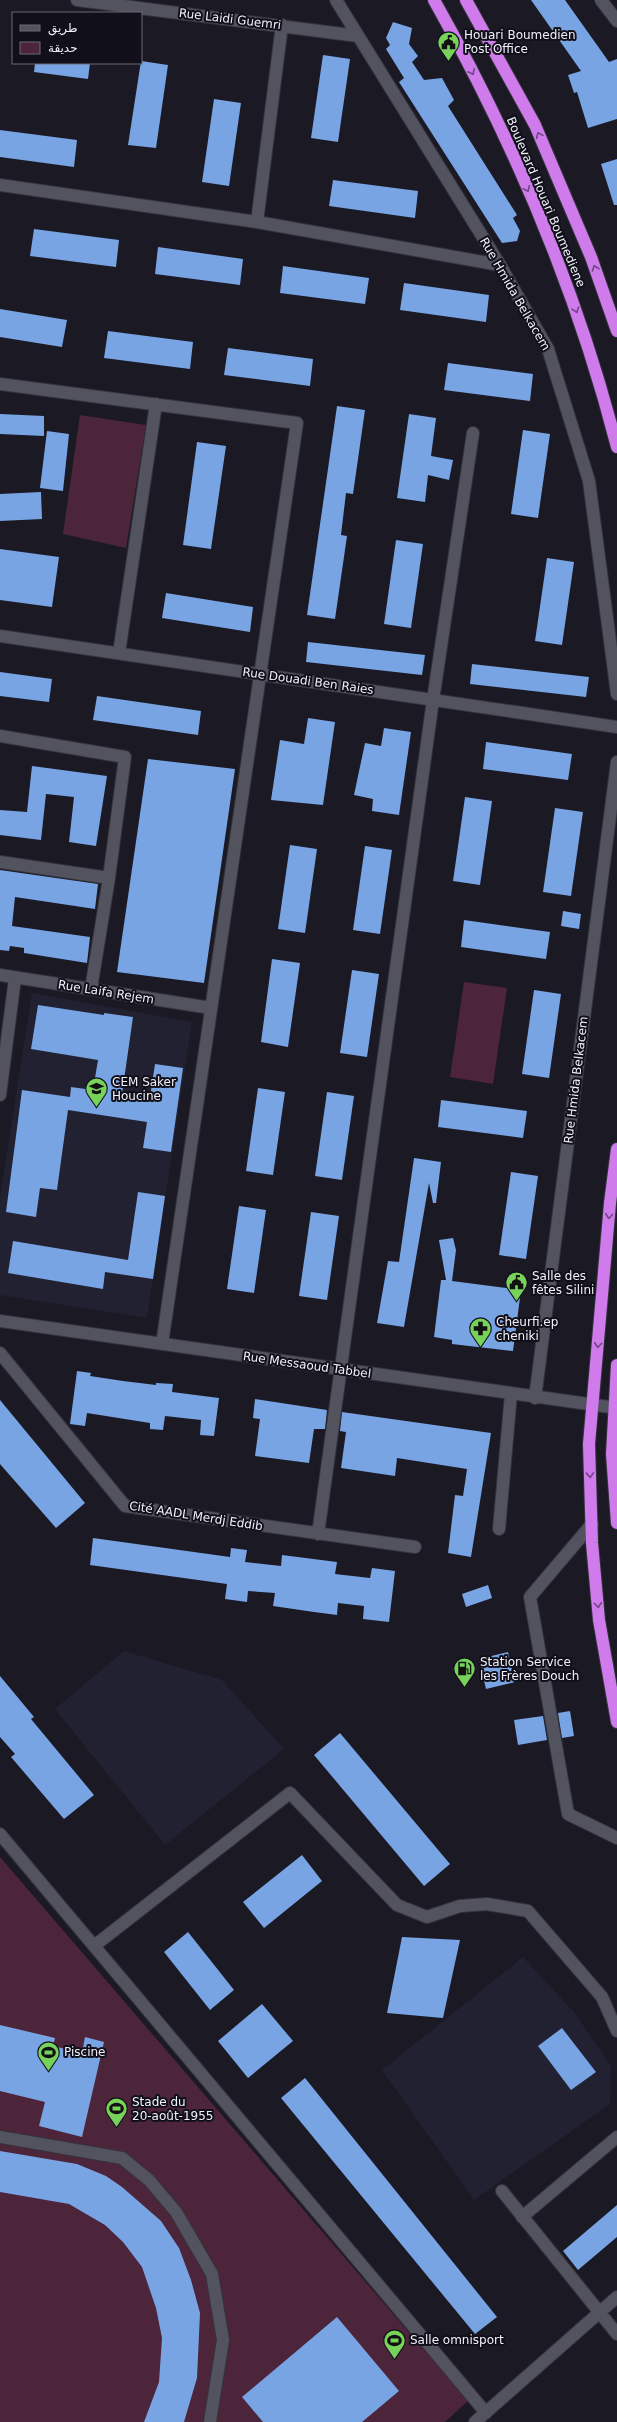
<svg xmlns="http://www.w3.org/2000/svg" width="617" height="2422" viewBox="0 0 617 2422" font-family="'DejaVu Sans',Vazirmatn,sans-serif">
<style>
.built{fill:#222131}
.green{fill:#4c253a}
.building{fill:#78a4e4}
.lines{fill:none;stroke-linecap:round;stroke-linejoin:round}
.minor-casing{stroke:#34343c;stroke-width:14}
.highway-casing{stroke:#34343c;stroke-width:14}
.minor{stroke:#535360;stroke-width:12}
.highway{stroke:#cf7bec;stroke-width:12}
.oneway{stroke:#704683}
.labels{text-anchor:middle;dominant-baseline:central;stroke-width:4;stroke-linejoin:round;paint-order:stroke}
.street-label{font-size:12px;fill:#f1f1f9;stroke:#11101a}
.poi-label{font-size:12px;fill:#f1f1f9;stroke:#11101a;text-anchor:start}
</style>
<rect width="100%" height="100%" fill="#1a1924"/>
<path class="built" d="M32,993L192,1022L147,1318L0,1295V1197Z
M124,1651L222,1680L284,1749L165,1845L55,1709Z
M523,1957L574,2012L611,2066L610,2104L474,2200L382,2070Z"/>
<path class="green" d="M80,415L146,425L126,548L63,534Z
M464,982L507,988L493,1084L450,1077Z
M0,1857L468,2401L445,2422H0Z"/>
<path class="building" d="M531,0H565L609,62L617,59V119L588,128L577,92L574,93L568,75L581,71Z
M393,22L412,28L409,44L418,56L412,62L424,80L442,78L454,100L448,106L517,215L513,218L520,231L517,241L502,243L399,82L404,78L386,49L390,45L386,38Z
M323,55L350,59L338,142L311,138Z
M141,61L168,65L156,148L128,145Z
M35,63H90L88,79L34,72Z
M214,99L241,103L229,186L202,182Z
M0,130L77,140L74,167L0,157Z
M617,159V205H614L601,164Z
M333,180L418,191L415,218L329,206Z
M34,229L119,240L116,267L30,256Z
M158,247L243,259L240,285L155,274Z
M283,266L369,278L365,304L280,293Z
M404,283L489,295L486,322L400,310Z
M0,309L67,320L62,347L0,337Z
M108,331L193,342L190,369L104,358Z
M228,348L313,359L310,386L224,375Z
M448,363L533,374L530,401L444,390Z
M337,406L365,410L353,494L346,493L341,535L347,536L335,619L307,615Z
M0,414L44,416V436L0,434Z
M409,414L436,418L431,456L453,460L449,480L428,475L425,502L397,498Z
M523,430L550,434L538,518L511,514Z
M47,431L69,434L63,491L40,488Z
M197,442L226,446L211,549L183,545Z
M41,492L42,519L0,521V494Z
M396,540L423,544L411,628L384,624Z
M0,549L59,557L52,607L0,600Z
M547,558L574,562L562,645L535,641Z
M166,593L253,607L250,632L162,618Z
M308,642L425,655L422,675L306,662Z
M472,664L589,677L586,697L470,684Z
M0,672L52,679L49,702L0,696Z
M97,696L201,711L198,735L93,720Z
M308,718L335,722L323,805L271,800L280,740L304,744Z
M384,728L411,732L399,815L372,811L373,799L354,795L365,743L381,746Z
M486,742L572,754L568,780L483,769Z
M148,759L235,769L204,983L117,972Z
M32,766L107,776L96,846L69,842L74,797L46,794L41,840L0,835V810L27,812Z
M465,797L492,801L480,885L453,881Z
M555,808L583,812L571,896L543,892Z
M290,845L317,849L305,933L278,929Z
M365,846L392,850L380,934L353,930Z
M0,870L98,884L95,909L15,897L12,926L90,937L87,963L24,953V948L10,946L9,951L0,950Z
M563,911L581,914L579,929L561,926Z
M464,920L550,932L546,959L461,947Z
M272,959L300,963L288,1047L261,1042Z
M352,970L379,974L367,1057L340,1053Z
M534,990L561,994L549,1078L522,1074Z
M38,1005L104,1015V1013L133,1017L122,1094L150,1097L155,1064L183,1068L171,1152L143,1148L147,1122L68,1110L57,1190L40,1188L36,1217L6,1212L22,1090L70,1097L71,1087L93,1090L98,1060L31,1049Z
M258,1088L285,1092L273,1175L246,1171Z
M327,1092L354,1096L342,1180L315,1176Z
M441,1100L527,1111L523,1138L438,1127Z
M414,1158L441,1162L436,1203H433L429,1183L404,1327L377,1323L388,1261L399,1262Z
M511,1172L538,1176L526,1259L499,1255Z
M138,1192L165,1196L153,1279L105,1272L103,1289L8,1273L13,1241L128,1260Z
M239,1206L266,1210L254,1293L227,1289Z
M311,1212L339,1216L327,1300L299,1296Z
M453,1238L456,1250L452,1281L521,1290L513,1351L452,1344V1340L434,1337L441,1280H446L439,1240Z
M77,1371L91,1373L90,1376L123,1381L156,1385V1383L173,1384L172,1392L219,1398L214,1436L200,1435L201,1420L165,1416L163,1430L150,1429V1423L87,1413L85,1426L70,1424Z
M255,1399L327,1410L325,1429H314L309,1463L255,1456L260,1419L253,1418Z
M0,1400L85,1503L56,1528L0,1464Z
M342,1412L491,1433L471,1557L448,1553L455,1495L463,1496L467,1469L397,1458L395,1476L341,1468L346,1432L340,1431Z
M93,1538L230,1557L231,1548L247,1550L245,1562L281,1566L282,1555L337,1562L335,1574L370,1578L372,1568L395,1571L389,1622L363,1619L364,1606L338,1603L337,1615L314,1612L273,1606L275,1593L248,1591L247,1602L225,1599L227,1584L90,1565Z
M488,1585L492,1598L466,1607L462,1594Z
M508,1652L515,1682L486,1689L479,1659Z
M0,1676L34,1717L31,1719L94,1795L64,1819L11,1757L15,1754L0,1737Z
M570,1711L574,1736L562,1738L558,1713Z
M543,1716L547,1740L518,1745L514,1720Z
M340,1733L450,1864L424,1886L314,1755Z
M302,1855L322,1881L264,1928L243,1902Z
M188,1932L234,1990L210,2010L164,1952Z
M402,1937L460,1940L443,2018L387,2013Z
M262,2004L293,2041L248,2078L218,2041Z
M0,2025L55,2038L53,2046L82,2053L85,2037L104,2042L82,2137L39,2126L45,2102L0,2091Z
M562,2028L596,2072L571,2090L538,2046Z
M305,2078L497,2317L475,2334L281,2098Z
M0,2151L77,2164L106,2176L122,2187L161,2221L179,2248L191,2280L200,2313L197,2378L184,2422H144L159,2382L162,2338L156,2308L142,2267L123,2242L105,2225L69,2204L0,2192Z
M617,2205V2237L578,2270L563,2251Z
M337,2317L399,2391L362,2422H263L242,2397Z"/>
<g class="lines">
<defs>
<path id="minor" d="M77,0L358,36
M336,0L500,265L548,349L589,481L617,694
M601,0L617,21
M282,25L257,222L500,265
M0,185L257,222
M0,384L297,423L162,1344
M0,636L617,727
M119,653L156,404
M0,736L125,757L109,878L91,989
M0,862L109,878
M0,975L211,1008
M0,1095L15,978
M0,1321L617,1408
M0,1353L125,1506L415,1547
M535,1398L617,762
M592,1524L530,1597L568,1814L617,1838
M499,1529L511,1394
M318,1534L433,700L473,433
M0,1834L486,2413
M94,1946L290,1793L397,1905L427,1917L460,1906L487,1904L528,1911L602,1997L617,2031
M0,2137L122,2158L149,2180L176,2212L212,2274L223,2340L210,2422
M502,2191L617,2334
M522,2217L617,2137
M475,2422L617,2297"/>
<path id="highway" d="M434,0C513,140 577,291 617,447
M466,0L535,125L591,257L617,331
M617,1149L610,1203L589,1444L592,1543L599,1620L617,1722
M617,1365L612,1454L617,1523"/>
</defs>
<use href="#minor" class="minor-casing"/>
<use href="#highway" class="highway-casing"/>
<use href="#minor" class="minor"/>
<use href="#highway" class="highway"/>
</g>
<defs><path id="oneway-chevron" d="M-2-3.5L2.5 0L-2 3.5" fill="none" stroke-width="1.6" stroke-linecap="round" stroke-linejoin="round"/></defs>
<g class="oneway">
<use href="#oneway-chevron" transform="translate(472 72) rotate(64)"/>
<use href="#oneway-chevron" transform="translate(539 135) rotate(-114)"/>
<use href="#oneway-chevron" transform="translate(527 189) rotate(66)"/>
<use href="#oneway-chevron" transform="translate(595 268) rotate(-109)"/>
<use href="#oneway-chevron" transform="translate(576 310) rotate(72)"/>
<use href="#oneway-chevron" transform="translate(609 1216) rotate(95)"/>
<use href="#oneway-chevron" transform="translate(598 1345) rotate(95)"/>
<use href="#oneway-chevron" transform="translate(590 1475) rotate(88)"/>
<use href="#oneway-chevron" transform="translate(598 1605) rotate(85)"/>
</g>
<defs>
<symbol id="civic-pin" viewBox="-11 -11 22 30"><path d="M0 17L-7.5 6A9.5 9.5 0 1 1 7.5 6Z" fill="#77d259" stroke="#11101a"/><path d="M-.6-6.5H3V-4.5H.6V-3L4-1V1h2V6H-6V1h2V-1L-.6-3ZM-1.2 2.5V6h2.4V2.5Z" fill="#111"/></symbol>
<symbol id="school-pin" viewBox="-11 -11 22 30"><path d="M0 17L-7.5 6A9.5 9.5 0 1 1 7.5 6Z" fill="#77d259" stroke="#11101a"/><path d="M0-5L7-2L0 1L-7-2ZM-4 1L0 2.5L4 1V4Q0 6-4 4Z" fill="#111"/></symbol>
<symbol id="pharmacy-pin" viewBox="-11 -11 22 30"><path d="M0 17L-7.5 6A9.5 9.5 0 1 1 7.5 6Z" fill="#77d259" stroke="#11101a"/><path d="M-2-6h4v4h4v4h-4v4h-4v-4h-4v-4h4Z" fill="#111"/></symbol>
<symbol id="fuel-pin" viewBox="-11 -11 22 30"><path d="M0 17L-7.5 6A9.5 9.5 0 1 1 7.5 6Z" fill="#77d259" stroke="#11101a"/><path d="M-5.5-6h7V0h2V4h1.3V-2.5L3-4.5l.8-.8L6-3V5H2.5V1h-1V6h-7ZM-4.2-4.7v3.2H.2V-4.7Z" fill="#111"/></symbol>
<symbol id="stadium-pin" viewBox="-11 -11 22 30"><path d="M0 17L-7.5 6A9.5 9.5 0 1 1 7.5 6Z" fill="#77d259" stroke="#11101a"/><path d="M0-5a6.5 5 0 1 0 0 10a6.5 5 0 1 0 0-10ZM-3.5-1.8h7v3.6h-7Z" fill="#111"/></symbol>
</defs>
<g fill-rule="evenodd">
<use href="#civic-pin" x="436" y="30" width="25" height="34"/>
<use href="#school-pin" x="84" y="1076" width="25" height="34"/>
<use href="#civic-pin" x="504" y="1270" width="25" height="34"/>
<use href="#pharmacy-pin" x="468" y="1316" width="25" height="34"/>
<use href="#fuel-pin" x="452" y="1656" width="25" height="34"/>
<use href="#stadium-pin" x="36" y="2040" width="25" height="34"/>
<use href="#stadium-pin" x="104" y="2096" width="25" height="34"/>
<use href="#stadium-pin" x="382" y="2328" width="25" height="34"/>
</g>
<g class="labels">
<g class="street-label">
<text transform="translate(230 19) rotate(7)">Rue Laidi Guemri</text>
<text transform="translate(546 202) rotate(67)">Boulevard Houari Boumediene</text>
<text transform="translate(515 294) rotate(60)">Rue Hmida Belkacem</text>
<text transform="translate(308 681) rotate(8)">Rue Douadi Ben Raies</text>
<text transform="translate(106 992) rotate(9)">Rue Laifa Rejem</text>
<text transform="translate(576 1080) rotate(-83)">Rue Hmida Belkacem</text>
<text transform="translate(307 1365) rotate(8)">Rue Messaoud Tabbel</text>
<text transform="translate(196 1516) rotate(9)">Cité AADL Merdj Eddib</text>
</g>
<g class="poi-label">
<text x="464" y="35">Houari Boumedien<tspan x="464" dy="14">Post Office</tspan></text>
<text x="112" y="1082">CEM Saker<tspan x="112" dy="14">Houcine</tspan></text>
<text x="532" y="1276">Salle des<tspan x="532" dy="14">fêtes Silini</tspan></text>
<text x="496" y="1322">Cheurfi.ep<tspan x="496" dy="14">cheniki</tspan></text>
<text x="480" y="1662">Station Service<tspan x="480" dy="14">les Frères Douch</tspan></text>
<text x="64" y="2052">Piscine</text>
<text x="132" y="2102">Stade du<tspan x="132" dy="14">20-août-1955</tspan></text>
<text x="410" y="2340">Salle omnisport</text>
</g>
</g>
<rect x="12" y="12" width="130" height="52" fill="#11101a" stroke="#6b6a73"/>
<rect x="20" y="25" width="20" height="6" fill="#535360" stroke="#6b6a73"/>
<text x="48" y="32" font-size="12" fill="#f1f1f9">طريق</text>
<rect x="20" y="42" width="20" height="12" fill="#4c253a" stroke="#6b6a73"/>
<text x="48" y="52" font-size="12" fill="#f1f1f9">حديقة</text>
</svg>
